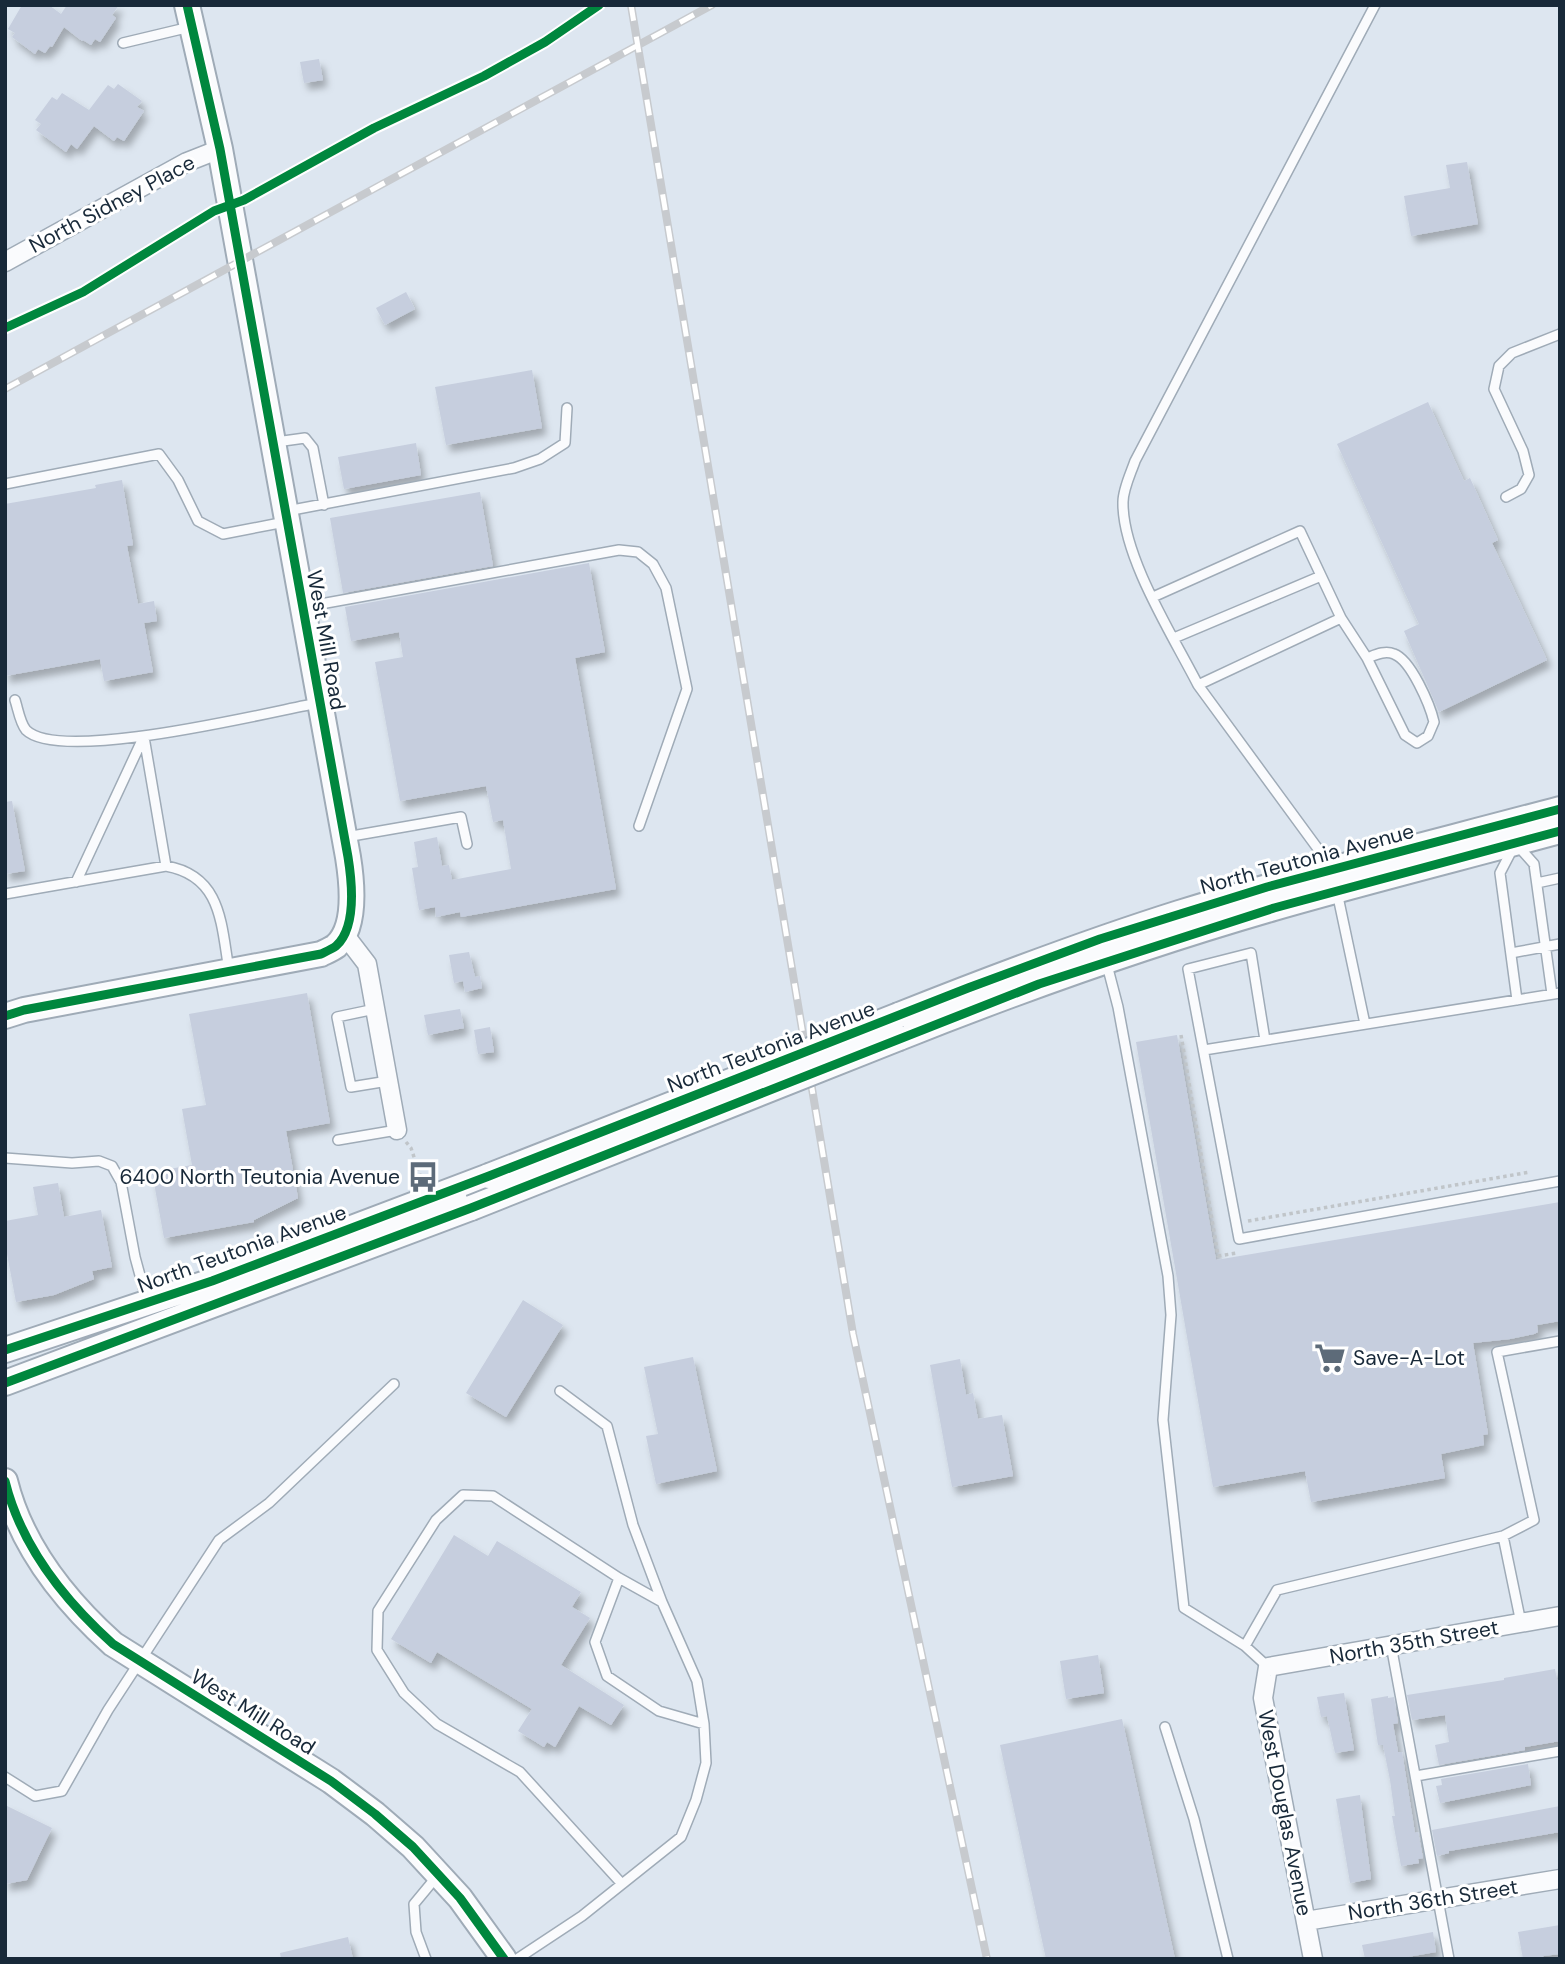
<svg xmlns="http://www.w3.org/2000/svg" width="1565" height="1964" viewBox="0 0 1565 1964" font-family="'DM Sans',sans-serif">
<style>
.building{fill:#c6cede;filter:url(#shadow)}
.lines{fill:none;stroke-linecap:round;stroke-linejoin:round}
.lane-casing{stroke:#9fabb7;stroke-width:12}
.street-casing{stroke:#9fabb7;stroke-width:21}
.secondary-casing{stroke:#9fabb7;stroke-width:28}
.path{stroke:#c0c5c9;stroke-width:3.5;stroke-dasharray:3.5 3.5;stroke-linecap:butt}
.lane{stroke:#fafbfd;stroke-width:9}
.street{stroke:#fafbfd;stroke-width:18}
.secondary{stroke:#fafbfd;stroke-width:24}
.rail-casing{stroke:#c7cace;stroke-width:8}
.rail{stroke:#fff;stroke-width:5;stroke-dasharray:16;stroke-linecap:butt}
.secondary-bridge-casing{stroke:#9fabb7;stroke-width:28;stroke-linecap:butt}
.secondary-bridge{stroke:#fafbfd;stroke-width:24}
.cycleway-casing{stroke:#fff;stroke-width:13}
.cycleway{stroke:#00873e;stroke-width:9}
.labels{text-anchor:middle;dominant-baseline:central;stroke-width:6;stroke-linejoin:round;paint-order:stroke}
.street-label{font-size:21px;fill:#182939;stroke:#fff}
.poi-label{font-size:21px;fill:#182939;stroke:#fff;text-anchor:end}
</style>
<defs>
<filter id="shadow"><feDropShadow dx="4.5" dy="7" stdDeviation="3.5" flood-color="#0004"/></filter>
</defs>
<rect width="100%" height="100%" fill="#dde6f0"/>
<path class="building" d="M22,5H49L61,14L67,5H119L112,15L116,18L100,42L95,39L91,45L83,40L82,41L64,27L52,47L50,46L45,53L38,49L35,54L12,37L15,33L8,29Z
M319,59L323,80L304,83L300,62Z
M118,84L142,101L137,107L144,111L124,141L117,137L114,141L94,126L77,149L71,144L66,152L36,130L41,124L35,120L52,97L57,100L62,93L89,110L108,85L114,89Z
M1467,162L1478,224L1411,236L1404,196L1450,188L1446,165Z
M406,292L415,309L385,325L376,308Z
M532,370L542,428L446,445L435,387Z
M1428,402L1464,481L1470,478L1498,540L1492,543L1547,660L1439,712L1404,631L1419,624L1337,444Z
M416,443L421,475L344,489L338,457Z
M122,480L133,545L127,546L138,604L154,601L157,621L144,623L153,672L104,681L100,659L5,676V504L96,488L95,485Z
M480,492L493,566L343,593L330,518Z
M589,563L605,652L575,658L616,889L461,917L460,912L436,917L435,907L419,910L412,868L418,867L414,842L437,837L442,866L449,865L452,880L511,869L503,820L493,822L486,786L400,801L375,662L403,657L399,632L351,641L345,607Z
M12,801L25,871L5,874V802Z
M469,952L475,977L480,976L482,988L465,992L463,981L454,983L449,955Z
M307,993L330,1123L286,1131L298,1198L254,1220V1222L164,1238L152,1172L192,1165L182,1109L206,1105L189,1014Z
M460,1009L464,1028L428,1035L424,1015Z
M490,1027L494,1052L478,1054L474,1030Z
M1177,1035L1216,1260L1560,1202V1321L1537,1325L1538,1332L1534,1334L1510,1339L1473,1343L1488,1434L1483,1435L1484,1445L1441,1454L1445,1478L1311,1502L1305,1471L1213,1487L1136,1042Z
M58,1183L64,1217L101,1210L112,1267L92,1271L94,1279L54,1295L16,1302L5,1243V1221L38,1215L33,1187Z
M523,1300L563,1325L506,1417L466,1393Z
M693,1357L717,1471L656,1484L646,1436L658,1434L644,1367Z
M960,1359L966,1395L973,1393L978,1419L1002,1415L1013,1476L952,1487L930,1365Z
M454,1535L488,1556L497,1541L581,1592L572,1607L590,1618L561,1665L624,1705L611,1725L579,1706L555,1747L547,1742L544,1747L518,1731L532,1709L437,1652L431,1663L391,1639Z
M1098,1655L1104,1693L1066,1699L1060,1661Z
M1555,1669L1560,1695V1741L1525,1747V1750L1439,1765L1435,1745L1449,1742L1445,1715L1412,1720L1407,1695L1504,1680V1678Z
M1344,1693L1354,1750L1335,1753L1327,1716L1321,1717L1317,1697Z
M1388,1696V1698L1394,1697L1398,1723L1393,1724L1398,1752H1402L1415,1833L1418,1832L1423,1858L1418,1859L1419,1863L1401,1866L1392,1816H1395L1390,1780L1383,1745H1378L1371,1699Z
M1122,1719L1175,1959H1046L1000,1745Z
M1528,1764L1531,1785L1440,1803L1436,1786L1442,1785L1441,1779Z
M1360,1795L1371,1879L1350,1883L1336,1799Z
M5,1805L52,1828L27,1880L5,1884Z
M1560,1806V1832L1449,1851V1853L1437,1856L1432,1830Z
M1560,1925V1954L1543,1956L1544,1959H1523L1518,1932Z
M1433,1932L1436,1952L1396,1959H1365L1362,1945Z
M348,1937L353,1959H281L280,1953Z"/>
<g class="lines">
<defs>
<path id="lane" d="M123,43L190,27
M276,442L305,438L313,448L324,505
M5,484L159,454L178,480L198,521L223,534L285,522
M1506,497L1521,489L1529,475L1523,451L1494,389L1499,366L1512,353L1560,334
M287,511L514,468L540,459L565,443L567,408
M1153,597L1300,531L1341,618L1198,685C1173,636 1122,556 1123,502C1123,489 1131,473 1135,461L1375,5
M304,607L619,550L638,552L653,564L666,588L687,689L639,826
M1341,618L1367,658C1375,655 1385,650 1394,654C1411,660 1430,705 1434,722L1428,736L1417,743L1405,735L1367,658
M1174,638L1321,576
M1198,685L1332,868
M15,700C18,709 20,723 26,730C60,764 269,712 318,703
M144,737L166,866
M346,837L461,817L467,844
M1518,846L1534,864L1552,994
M1513,848L1500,873L1517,1000
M76,882L144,736
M1537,883L1560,878
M1337,892L1365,1024
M5,894L166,866C222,876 221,924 229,970
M1511,953L1560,944
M1106,961L1118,1007L1168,1276L1171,1315L1163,1420L1184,1608L1245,1646L1268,1667
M375,1009L337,1017L351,1087L388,1081
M1265,1040L1251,953L1188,969L1239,1239L1560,1181
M1204,1050L1560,993
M338,1140L397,1130
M5,1158L72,1163L99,1161L112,1166L121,1182L135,1257L147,1301
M1503,1536L1534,1520L1497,1352L1560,1341
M619,1578L595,1642L607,1676L659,1711L704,1724
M1391,1645L1449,1959
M1245,1646L1277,1590L1503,1536L1521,1623
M1165,1727L1194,1819L1228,1959
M1416,1776L1560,1751
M5,1777L35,1796L62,1791L108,1710L219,1540L269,1503L394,1384
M622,1884L520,1772L437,1724L404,1693L377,1650L378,1611L436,1520L463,1495L493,1496L619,1578L662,1602
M426,1959L416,1932L414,1904L438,1875
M517,1959L582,1916L681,1837L696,1800L706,1763L704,1724L697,1681L662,1602L633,1525L607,1426L560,1391"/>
<path id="street" d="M5,262L187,162L220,149
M344,934L367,964L397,1130
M1306,1921L1560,1879
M1313,1959L1263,1698L1268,1667L1560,1616"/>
<path id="secondary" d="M899,1015C992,978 1084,943 1179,913C1305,874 1433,843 1560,809
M5,1016L24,1010L321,954C325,952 332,949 336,946C357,927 352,882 348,857L220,149L187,5
M899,1038C1022,989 1146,945 1274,908C1368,881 1464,857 1560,831
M5,1350L212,1281L489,1176
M5,1383L471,1208
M5,1481C21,1546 64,1600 113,1644L331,1781L375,1814L413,1847L460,1898L504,1959"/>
</defs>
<use href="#lane" class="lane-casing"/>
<use href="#street" class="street-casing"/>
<use href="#secondary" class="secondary-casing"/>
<path class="path" d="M1181,1035L1218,1256L1237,1253
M406,1142L411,1148L420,1175
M1248,1221L1530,1172"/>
<use href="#lane" class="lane"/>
<use href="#street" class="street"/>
<use href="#secondary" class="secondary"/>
<defs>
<path id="rail" d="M631,5L853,1334L987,1959
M5,389L712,5"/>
</defs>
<use href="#rail" class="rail-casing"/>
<use href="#rail" class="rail"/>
<defs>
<path id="secondary-bridge" d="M489,1176L899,1015
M471,1208L899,1038"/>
</defs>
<use href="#secondary-bridge" class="secondary-bridge-casing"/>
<use href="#secondary-bridge" class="secondary-bridge"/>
<defs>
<path id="cycleway" d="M5,328L83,292L214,211L244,200L374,128L484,76L545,42L599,5
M5,1016L24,1010L321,954C325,952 332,949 336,946C357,927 352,882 348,857L220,149L187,5
M5,1350L212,1281L489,1176L968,988L1100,939L1267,887L1560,809
M5,1383L471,1208L1039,984L1274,908L1560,831
M5,1481C21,1546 64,1600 113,1644L331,1781L375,1814L413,1847L460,1898L504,1959"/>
</defs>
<use href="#cycleway" class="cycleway-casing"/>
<use href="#cycleway" class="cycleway"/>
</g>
<defs>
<symbol id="bus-bare" viewBox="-9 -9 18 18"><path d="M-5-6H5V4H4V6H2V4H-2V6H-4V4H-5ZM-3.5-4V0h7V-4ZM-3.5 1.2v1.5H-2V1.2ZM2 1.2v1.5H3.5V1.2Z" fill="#5d6b79" stroke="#fff" stroke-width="2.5" paint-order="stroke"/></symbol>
<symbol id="supermarket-bare" viewBox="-9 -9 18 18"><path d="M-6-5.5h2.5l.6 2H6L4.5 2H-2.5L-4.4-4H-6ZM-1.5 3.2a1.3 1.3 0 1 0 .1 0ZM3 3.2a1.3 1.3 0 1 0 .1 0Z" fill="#5d6b79" stroke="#fff" stroke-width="2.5" paint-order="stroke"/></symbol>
</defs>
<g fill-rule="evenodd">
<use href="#bus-bare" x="401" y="1155" width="44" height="44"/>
<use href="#supermarket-bare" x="1308" y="1336" width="44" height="44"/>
</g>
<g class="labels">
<g class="street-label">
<text transform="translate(112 204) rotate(-28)">North Sidney Place</text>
<text transform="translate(326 640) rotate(80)">West Mill Road</text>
<text transform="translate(1307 859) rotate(-15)">North Teutonia Avenue</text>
<text transform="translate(771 1047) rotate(-21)">North Teutonia Avenue</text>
<text transform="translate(242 1249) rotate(-20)">North Teutonia Avenue</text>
<text transform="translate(1414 1642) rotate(-10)">North 35th Street</text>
<text transform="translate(253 1712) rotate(32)">West Mill Road</text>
<text transform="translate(1285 1813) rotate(79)">West Douglas Avenue</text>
<text transform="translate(1433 1900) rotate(-9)">North 36th Street</text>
</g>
<g class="poi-label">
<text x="400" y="1177">6400 North Teutonia Avenue</text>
<text x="1353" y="1358" text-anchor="start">Save-A-Lot</text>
</g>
</g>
<rect width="1565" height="1964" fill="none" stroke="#182939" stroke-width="14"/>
</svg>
